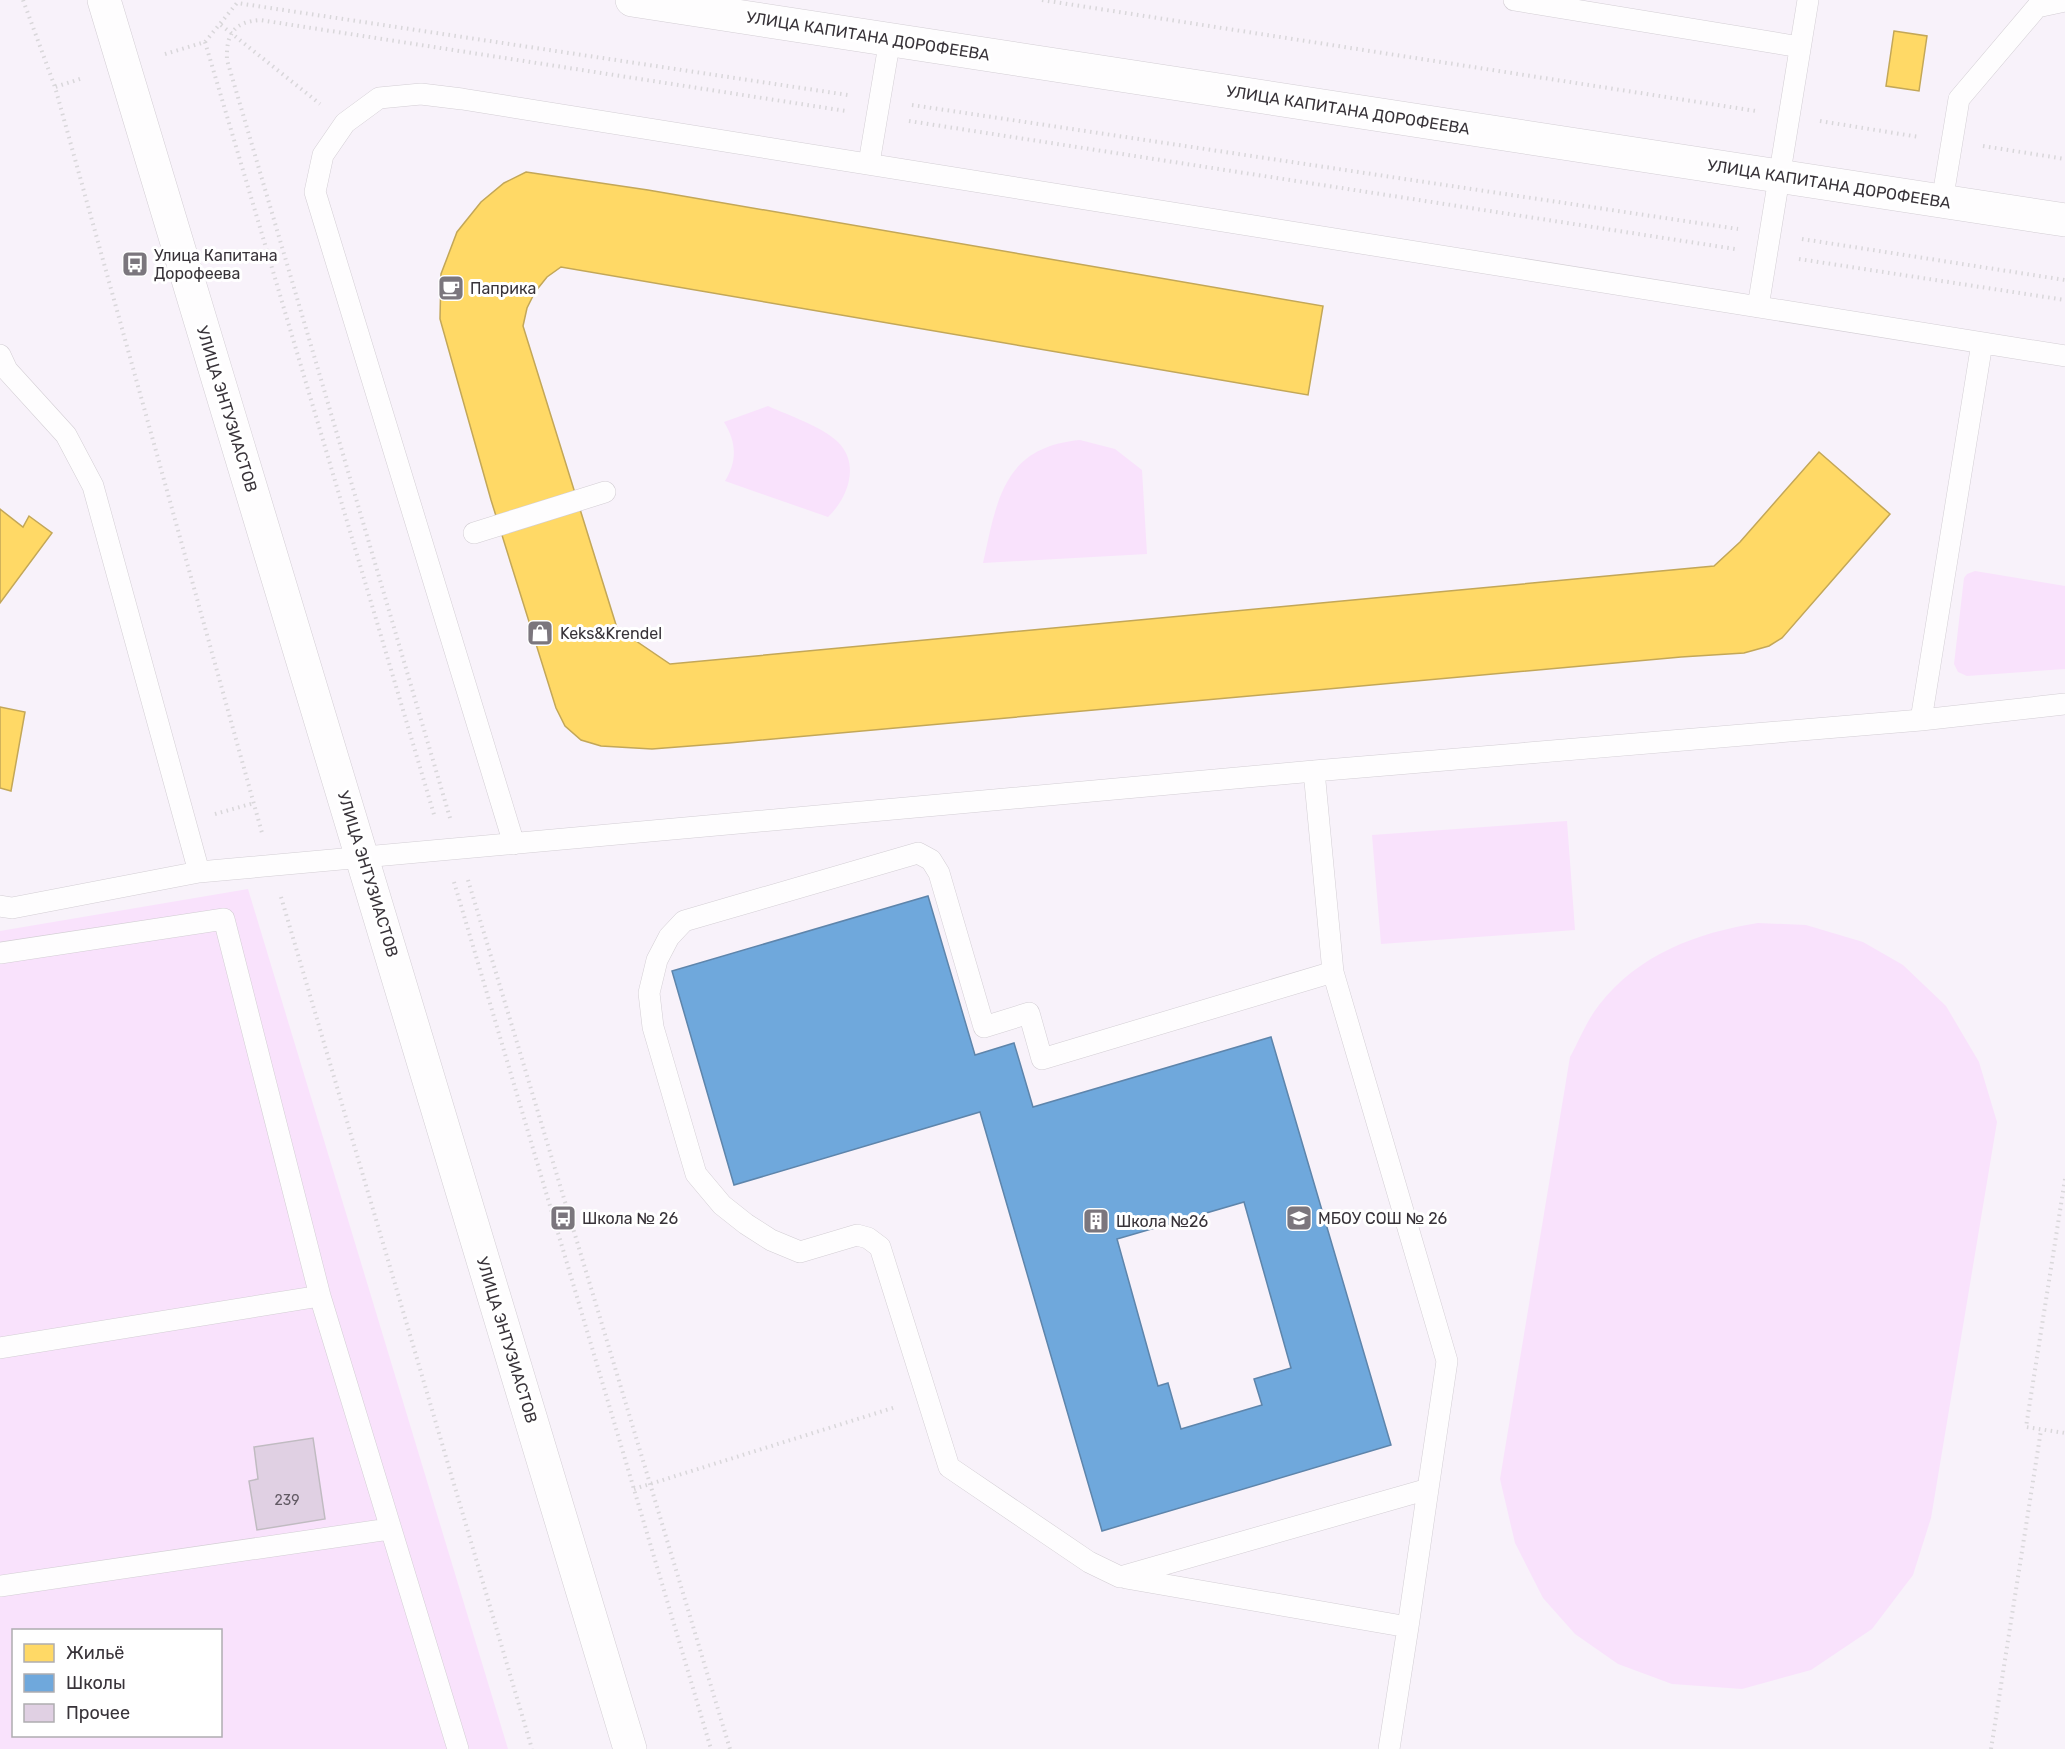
<svg xmlns="http://www.w3.org/2000/svg" width="2065" height="1749" viewBox="0 0 2065 1749" font-family="Rubik,sans-serif">
<style>
.green{fill:#f9e2fc;fill-rule:evenodd}
.homes{fill:#ffd966;stroke:#c3a758;stroke-width:1.5}
.schools{fill:#6fa8dc;stroke:#5e85ab;stroke-width:1.5;fill-rule:evenodd}
.building{fill:#e0d0e3;stroke:#c0bbc1;stroke-width:1.5}
.lines{fill:none;stroke-linecap:round;stroke-linejoin:round}
.service-casing{stroke:#d3ced4;stroke-width:22}
.minor-casing{stroke:#d3ced4;stroke-width:34}
.path{stroke:#d9d7da;stroke-width:4;stroke-dasharray:1.5 4.5;stroke-linecap:butt}
.service{stroke:#fefdfe;stroke-width:21}
.minor{stroke:#fefdfe;stroke-width:33}
.labels{text-anchor:middle;dominant-baseline:central;stroke-width:6;stroke-linejoin:round;paint-order:stroke}
.number-label{font-size:14px;fill:#625a64}
.street-label{font-size:16px;fill:#383339;stroke:#fff}
.poi-label{font-size:16px;fill:#383339;stroke:#fff;text-anchor:start}
</style>
<rect width="100%" height="100%" fill="#f8f2fa"/>
<path class="green" d="M768,406C790,416 821,426 838,442C861,465 847,499 828,517L725,481C737,461 737,443 724,422Z
M1080,440L1115,449L1142,470L1147,554L983,563C997,500 1003,447 1080,440Z
M1975,571L2065,586V669L1967,676L1958,672L1954,664L1964,578L1967,574Z
M1567,821L1575,930L1381,944L1372,835Z
M248,889L508,1749H0V931ZM14,1630H220V1736H14Z
M1758,923L1806,925L1863,942L1903,965L1946,1006L1979,1062L1997,1122L1931,1518L1913,1575L1872,1629L1811,1670L1742,1689L1672,1684L1618,1664L1575,1634L1543,1598L1515,1543L1500,1479L1570,1057C1579,1041 1587,1020 1599,1005C1639,954 1696,933 1758,923Z"/>
<path class="homes" d="M1894,31L1927,36L1919,91L1886,86Z
M526,172L648,190L1323,306L1308,395L561,267L547,277L535,292L527,308L523,326L617,628L670,664L1714,566L1740,542L1819,452L1890,514L1782,638L1769,646L1744,653L1681,657L729,743L652,749L601,746L581,740L565,726L556,708L491,500L440,319L441,274L457,232L481,202L504,183Z
M0,509L23,527L29,516L52,533L0,603Z
M0,707L25,712L11,791L0,788Z"/>
<path class="schools" d="M928,896L975,1055L1014,1043L1033,1107L1271,1037L1391,1445L1102,1531L980,1112L734,1185L672,971ZM1244,1202L1291,1368L1254,1379L1262,1405L1181,1429L1168,1383L1158,1386L1117,1239Z"/>
<path class="building" d="M313,1438L325,1519L257,1530L249,1481L258,1479L254,1447Z"/>
<g class="lines">
<defs>
<path id="service" d="M1514,0L1800,47
M869,163L890,39
M1942,202L1959,99L2037,7L2065,1
M1758,307L1808,0
M0,355L7,370L66,435L93,486L199,872L12,908L0,906
M474,533L605,492
M1921,720L1982,343
M1314,771L1333,972L1042,1059L1029,1013L984,1027L939,873L931,860L918,853L684,921L669,937L657,960L649,993L653,1027L696,1174L722,1205L746,1224L771,1240L800,1252L857,1235L868,1238L880,1247L949,1467L1089,1562L1120,1577L1428,1489L1447,1361L1333,972
M514,844L315,192L323,155L345,123L379,98L421,94L462,99L2065,356
M199,872L1314,771L1921,720L2065,704
M0,953L224,919L320,1296L458,1749
M0,1348L320,1296
M1126,1578L1408,1627L1428,1489
M0,1586L389,1529
M1389,1749L1408,1627"/>
<path id="minor" d="M104,0L630,1749
M632,0L2065,220"/>
</defs>
<use href="#service" class="service-casing"/>
<use href="#minor" class="minor-casing"/>
<path class="path" d="M23,0L55,87
M1042,0L1756,111
M221,25L320,104
M205,42L435,818
M165,54L205,42L237,3L848,95
M80,79L55,87L262,833
M912,105L1738,229
M909,121L1735,249
M1820,121L1919,137
M1983,146L2065,159
M1802,239L2065,280
M1799,259L2065,300
M215,814L254,803
M450,818L227,60C226,35 233,22 260,20L846,111
M468,880L730,1749
M454,882L711,1749
M281,897L532,1749
M2065,1179L2026,1427L2065,1433
M634,1489L896,1407
M1991,1749L2041,1430"/>
<use href="#service" class="service"/>
<use href="#minor" class="minor"/>
</g>
<defs>
<symbol id="bus-square" viewBox="-11 -11 22 22"><rect x="-9" y="-9" width="18" height="18" rx="4" fill="#7b767d" stroke="#fff"/><path d="M-5-6H5V4H4V6H2V4H-2V6H-4V4H-5ZM-3.5-4V0h7V-4ZM-3.5 1.2v1.5H-2V1.2ZM2 1.2v1.5H3.5V1.2Z" fill="#fff"/></symbol>
<symbol id="cafe-square" viewBox="-11 -11 22 22"><rect x="-9" y="-9" width="18" height="18" rx="4" fill="#7b767d" stroke="#fff"/><path d="M-5.5-4.5H6V0H3Q3 3.5 0 3.5H-2.5Q-5.5 3.5-5.5 0ZM3-3.2v2h1.7v-2ZM-6 4.5H4V6H-6Z" fill="#fff"/></symbol>
<symbol id="shop-square" viewBox="-11 -11 22 22"><rect x="-9" y="-9" width="18" height="18" rx="4" fill="#7b767d" stroke="#fff"/><path d="M-5-2.5h2.3a2.7 3.5 0 0 1 5.4 0H5L5.5 6h-11ZM-1.5-2.5h3a1.5 2.3 0 0 0-3 0Z" fill="#fff"/></symbol>
<symbol id="school-square" viewBox="-11 -11 22 22"><rect x="-9" y="-9" width="18" height="18" rx="4" fill="#7b767d" stroke="#fff"/><path d="M0-5L7-2L0 1L-7-2ZM-4 1L0 2.5L4 1V4Q0 6-4 4Z" fill="#fff"/></symbol>
<symbol id="building-square" viewBox="-11 -11 22 22"><rect x="-9" y="-9" width="18" height="18" rx="4" fill="#7b767d" stroke="#fff"/><path d="M-4-6H4V6H1V3H-1V6H-4ZM-2.5-4.3h1.7v1.8h-1.7ZM.8-4.3h1.7v1.8H.8ZM-2.5-1h1.7V.8h-1.7ZM.8-1h1.7V.8H.8Z" fill="#fff"/></symbol>
</defs>
<g fill-rule="evenodd">
<use href="#bus-square" x="120" y="249" width="30" height="30"/>
<use href="#cafe-square" x="436" y="273" width="30" height="30"/>
<use href="#shop-square" x="525" y="618" width="30" height="30"/>
<use href="#bus-square" x="548" y="1203" width="30" height="30"/>
<use href="#school-square" x="1284" y="1203" width="30" height="30"/>
<use href="#building-square" x="1081" y="1206" width="30" height="30"/>
</g>
<g class="labels">
<g class="number-label">
<text x="287" y="1500">239</text>
</g>
<g class="street-label">
<text transform="translate(868 36) rotate(9)">УЛИЦА КАПИТАНА ДОРОФЕЕВА</text>
<text transform="translate(1348 110) rotate(9)">УЛИЦА КАПИТАНА ДОРОФЕЕВА</text>
<text transform="translate(1829 184) rotate(9)">УЛИЦА КАПИТАНА ДОРОФЕЕВА</text>
<text transform="translate(227 409) rotate(73)">УЛИЦА ЭНТУЗИАСТОВ</text>
<text transform="translate(368 874) rotate(73)">УЛИЦА ЭНТУЗИАСТОВ</text>
<text transform="translate(507 1340) rotate(73)">УЛИЦА ЭНТУЗИАСТОВ</text>
</g>
<g class="poi-label">
<text x="154" y="255">Улица Капитана<tspan x="154" dy="18">Дорофеева</tspan></text>
<text x="470" y="288">Паприка</text>
<text x="560" y="633">Keks&amp;Krendel</text>
<text x="582" y="1218">Школа № 26</text>
<text x="1318" y="1218">МБОУ СОШ № 26</text>
<text x="1116" y="1221">Школа №26</text>
</g>
</g>
<rect x="12" y="1629" width="210" height="108" fill="#ffffff" stroke="#afadb0" stroke-width="1.5"/>
<rect x="24" y="1644" width="30" height="18" fill="#ffd966" stroke="#afadb0" stroke-width="1.5"/>
<text x="66" y="1659" font-size="18" fill="#383339">Жильё</text>
<rect x="24" y="1674" width="30" height="18" fill="#6fa8dc" stroke="#afadb0" stroke-width="1.5"/>
<text x="66" y="1689" font-size="18" fill="#383339">Школы</text>
<rect x="24" y="1704" width="30" height="18" fill="#e0d0e3" stroke="#afadb0" stroke-width="1.5"/>
<text x="66" y="1719" font-size="18" fill="#383339">Прочее</text>
</svg>
